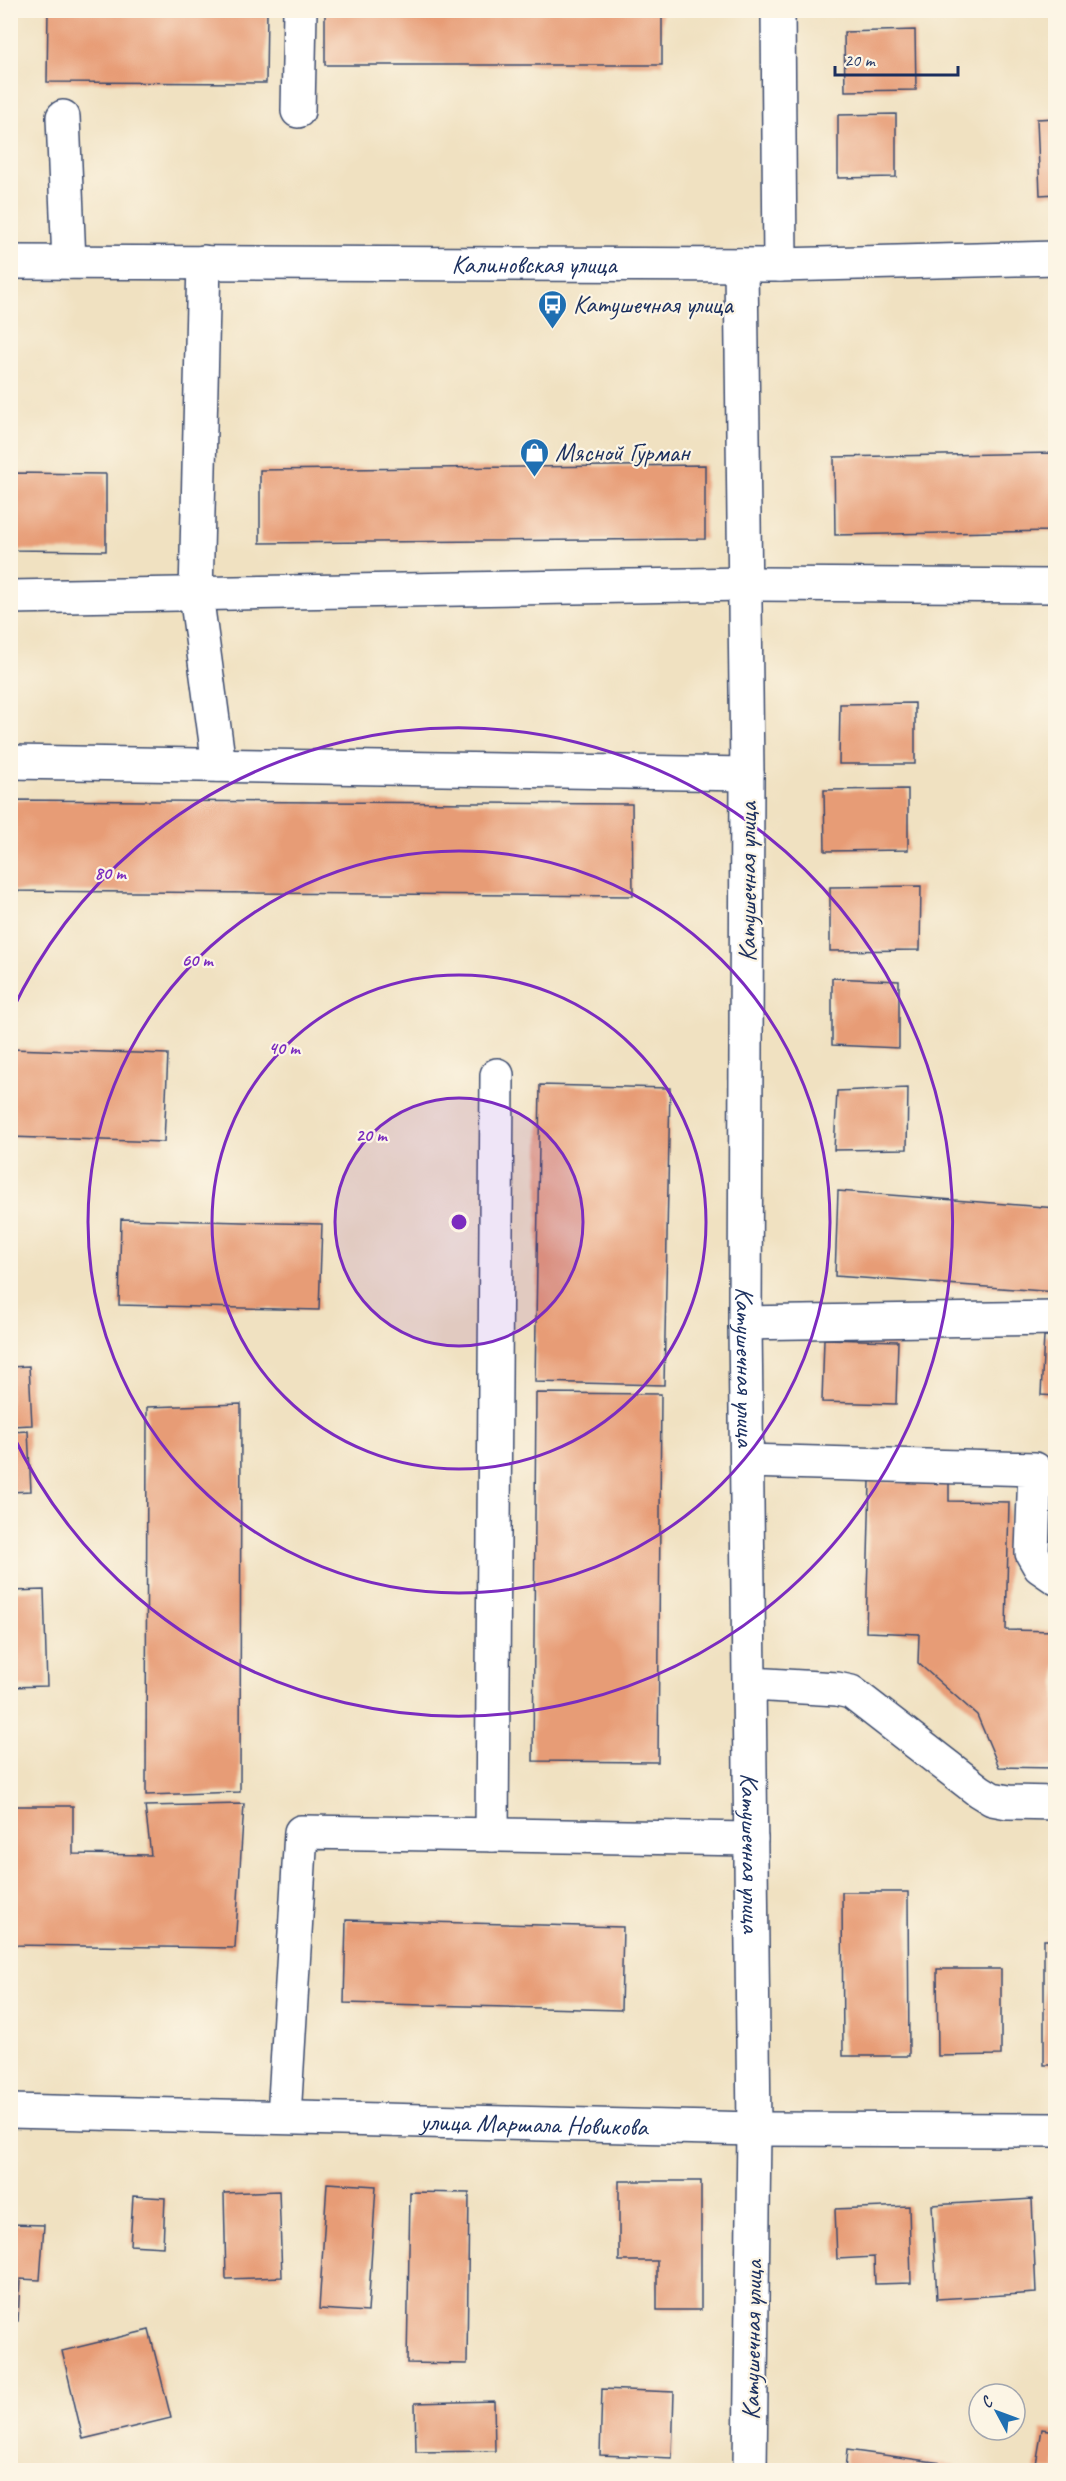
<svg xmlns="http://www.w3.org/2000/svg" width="1066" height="2481" viewBox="0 0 1066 2481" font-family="Caveat,sans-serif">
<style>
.building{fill:#e79c76}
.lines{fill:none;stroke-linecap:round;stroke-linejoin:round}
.minor-casing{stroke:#3b4a6d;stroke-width:36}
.major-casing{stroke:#3b4a6d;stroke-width:36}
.minor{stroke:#fff;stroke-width:33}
.major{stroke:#fff;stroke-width:33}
.ring{fill:none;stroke:#7b2cbf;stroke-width:3}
.labels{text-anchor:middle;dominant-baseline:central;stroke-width:4.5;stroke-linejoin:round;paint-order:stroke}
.street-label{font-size:26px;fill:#1b2f5e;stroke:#fcf5e5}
.poi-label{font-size:26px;fill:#1b2f5e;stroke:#fcf5e5;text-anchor:start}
.centre{fill:#7b2cbf;stroke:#fcf5e5;stroke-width:3}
.ring-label{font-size:18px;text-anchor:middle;font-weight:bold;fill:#7b2cbf;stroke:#fcf5e5;stroke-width:4.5;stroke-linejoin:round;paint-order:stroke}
</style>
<rect width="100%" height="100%" fill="#fcf5e5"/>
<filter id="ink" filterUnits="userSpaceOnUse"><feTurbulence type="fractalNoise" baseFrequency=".0167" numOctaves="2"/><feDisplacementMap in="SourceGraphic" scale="12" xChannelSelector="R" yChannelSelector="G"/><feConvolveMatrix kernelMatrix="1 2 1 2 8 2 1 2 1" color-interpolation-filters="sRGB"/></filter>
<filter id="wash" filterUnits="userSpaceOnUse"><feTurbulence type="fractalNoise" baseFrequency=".008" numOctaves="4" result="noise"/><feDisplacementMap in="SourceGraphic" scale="24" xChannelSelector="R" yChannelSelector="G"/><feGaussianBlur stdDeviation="1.35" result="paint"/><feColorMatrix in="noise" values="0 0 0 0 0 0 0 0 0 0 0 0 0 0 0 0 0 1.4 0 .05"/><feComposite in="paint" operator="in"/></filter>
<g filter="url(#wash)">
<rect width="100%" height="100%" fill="#f0e1c1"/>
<g id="blocks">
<path class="building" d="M48,10H267L266,83L47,82Z
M325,10H662V65H325Z
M915,30L916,90L845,91L844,32Z
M896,114V177L838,178V115Z
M1056,118V194L1040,195L1037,119Z
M1056,453V531L835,535L834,457Z
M705,465V539L260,543V470Z
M10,473L106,474V551L10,550Z
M915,703V764H839L840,704Z
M908,789V850L825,851L824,790Z
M10,800L632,804L633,896L10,891Z
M921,886L920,950L830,951V887Z
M832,978L899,981V1048L832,1045Z
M10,1049L168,1054L164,1142L10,1137Z
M540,1085L670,1088L664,1385L535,1382Z
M908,1088L907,1149L834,1150L837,1091Z
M838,1191L1056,1208V1292L835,1276Z
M121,1219L322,1224L319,1310L119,1305Z
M1044,1336H1056V1396L1041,1395Z
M824,1339L898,1341L896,1404L822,1402Z
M29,1366L32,1425L10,1426V1367Z
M536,1393L661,1394L658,1762L533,1761Z
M241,1404L240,1792L146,1795L147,1407Z
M28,1431L31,1491L10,1492V1432Z
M870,1481L949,1483V1501L1009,1502L1006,1630L1056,1631V1768L999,1767L977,1715L918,1663L919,1634L866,1632Z
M44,1590L47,1686L10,1687V1591Z
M244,1804L235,1948L10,1945V1806H73V1854L151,1855L145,1806Z
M842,1892H908L909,2056H843Z
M346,1920L623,1927L621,2010L344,2003Z
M1044,1940H1056V2065H1044Z
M937,1969H1001V2055L938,2056Z
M619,2181H701V2310H657V2261H619Z
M327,2183L376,2186L368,2312L319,2309Z
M279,2191L282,2277L226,2279L224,2193Z
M410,2192L469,2193L467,2364L407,2363Z
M133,2196L165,2198L163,2247L130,2245Z
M1032,2199L1036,2293L937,2299L932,2205Z
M909,2206L911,2283L875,2284L874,2257L837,2259L835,2209Z
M10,2224L44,2225L40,2280L20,2279L18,2321H10Z
M149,2330L171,2418L83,2439L62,2351Z
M602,2389L674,2392L672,2458L600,2455Z
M494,2401L495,2451L416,2452L415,2403Z
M1042,2429L1056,2431V2470H1035Z
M847,2450L956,2465V2470H845Z"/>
</g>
</g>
<g filter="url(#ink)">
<use href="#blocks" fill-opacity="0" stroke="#3b4a6d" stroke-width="1.5"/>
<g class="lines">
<defs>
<g id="minor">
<path d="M778,10L780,265"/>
<path d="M298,111L300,10"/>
<path d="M63,117L69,262"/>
<path d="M204,262L196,594L219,765"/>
<path id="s1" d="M741,265L747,774L745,1323L754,2129L750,2470"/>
<path d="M10,597L746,584L1056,586"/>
<path d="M10,762L747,774"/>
<path d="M745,1323L1056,1318"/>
<path d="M747,1461L1035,1469L1032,1553L1040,1567L1056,1578"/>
<path d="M750,1684L837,1689L851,1692L979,1791L992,1799L1008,1802L1056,1803"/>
<path d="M492,1835L497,1075"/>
<path d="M284,2117L301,1832L751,1839"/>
</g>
<g id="major">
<path id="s2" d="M10,262L780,265L1056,258"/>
<path id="s3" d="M10,2111L754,2129L1056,2130"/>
</g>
</defs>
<use href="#minor" class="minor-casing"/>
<use href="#major" class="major-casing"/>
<use href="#minor" class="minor"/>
<use href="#major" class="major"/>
</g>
</g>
<circle cx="459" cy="1222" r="124" fill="#7b2cbf" fill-opacity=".12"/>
<g class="ring">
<circle cx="459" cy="1222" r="124"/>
<circle cx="459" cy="1222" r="247"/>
<circle cx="459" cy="1222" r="371"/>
<path d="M11 1013A494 494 0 1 1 11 1431"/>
</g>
<defs>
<symbol id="bus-pin" viewBox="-11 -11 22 30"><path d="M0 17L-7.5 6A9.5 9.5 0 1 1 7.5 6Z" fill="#1f6fb2" stroke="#fcf5e5"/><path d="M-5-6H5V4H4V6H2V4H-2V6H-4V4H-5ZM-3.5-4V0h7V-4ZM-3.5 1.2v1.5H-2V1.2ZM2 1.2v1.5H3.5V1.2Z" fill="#fff"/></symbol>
<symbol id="shop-pin" viewBox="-11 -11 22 30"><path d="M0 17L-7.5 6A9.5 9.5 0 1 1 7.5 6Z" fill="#1f6fb2" stroke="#fcf5e5"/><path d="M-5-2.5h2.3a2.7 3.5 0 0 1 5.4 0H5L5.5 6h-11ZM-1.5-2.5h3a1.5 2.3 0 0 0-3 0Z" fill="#fff"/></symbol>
</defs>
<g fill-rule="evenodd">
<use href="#bus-pin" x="536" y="288" width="33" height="45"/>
<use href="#shop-pin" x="518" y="436" width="33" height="45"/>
</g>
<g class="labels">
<g class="street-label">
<text stroke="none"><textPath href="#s2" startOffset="524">Калиновская улица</textPath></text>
<text transform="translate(747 882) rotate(-90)">Катушечная улица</text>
<text stroke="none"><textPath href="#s1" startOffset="1102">Катушечная улица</textPath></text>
<text stroke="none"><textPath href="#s1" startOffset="1588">Катушечная улица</textPath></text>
<text stroke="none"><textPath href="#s3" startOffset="524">улица Маршала Новикова</textPath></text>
<text transform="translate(752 2340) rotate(-89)">Катушечная улица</text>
</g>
<g class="poi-label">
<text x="573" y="304">Катушечная улица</text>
<text x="555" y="452">Мясной Гурман</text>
</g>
</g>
<circle cx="459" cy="1222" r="9" class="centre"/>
<g class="ring-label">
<text x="110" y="879">80 m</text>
<text x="197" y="966">60 m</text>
<text x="284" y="1054">40 m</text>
<text x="371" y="1141">20 m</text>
</g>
<rect width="1066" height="2481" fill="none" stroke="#fcf5e5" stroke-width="36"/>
<g transform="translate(997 2412) rotate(311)"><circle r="28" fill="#fcf5e5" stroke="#a2a6af" stroke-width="1.5"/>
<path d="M0-4.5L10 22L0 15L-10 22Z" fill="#1f6fb2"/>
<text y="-9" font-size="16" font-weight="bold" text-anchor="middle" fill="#1b2f5e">С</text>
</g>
<path d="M835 66v9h123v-9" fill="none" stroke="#1b2f5e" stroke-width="3"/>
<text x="844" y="66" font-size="18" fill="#1b2f5e" stroke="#fcf5e5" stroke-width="4.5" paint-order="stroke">20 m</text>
</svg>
